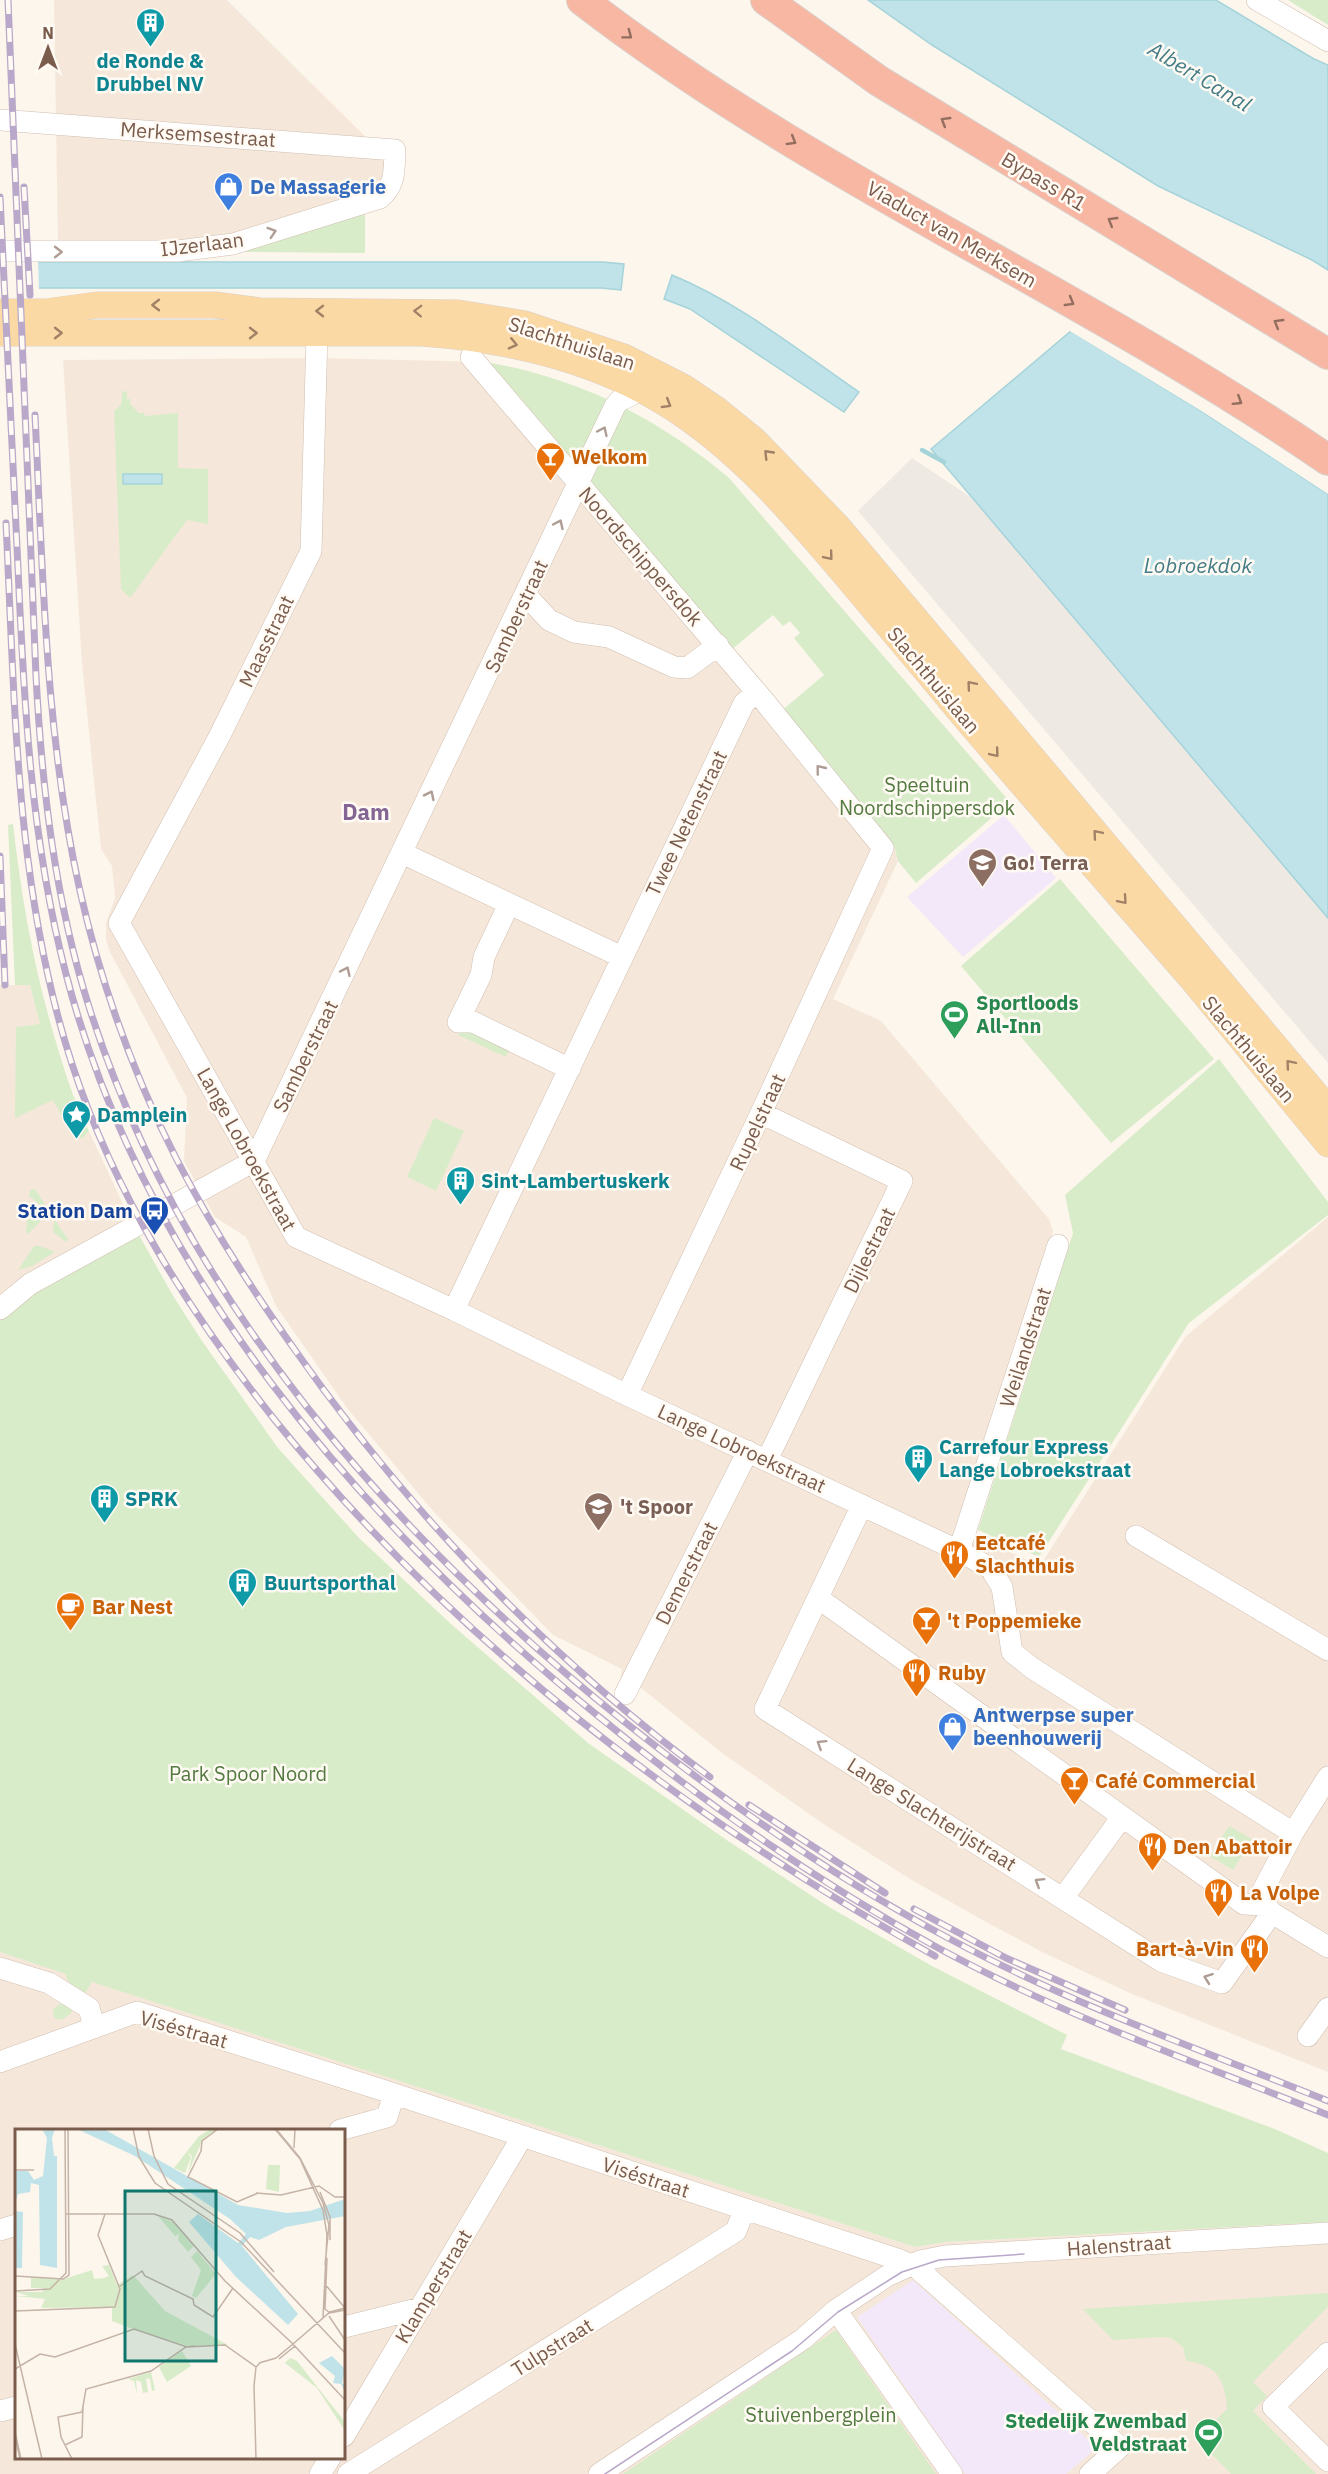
<svg xmlns="http://www.w3.org/2000/svg" width="1328" height="2474" viewBox="0 0 1328 2474" font-family="'IBM Plex Sans',sans-serif">
<style>
.residential{fill:#f5e8da;fill-rule:evenodd}
.industrial{fill:#efe9e4}
.education{fill:#f3e8fa}
.green{fill:#d8ecc9}
.water{fill:#bfe3e8;stroke:#a5d3da;stroke-width:1.5}
.pier{fill:#fdf6ec}
.lines{fill:none;stroke-linecap:round;stroke-linejoin:round}
.stream{stroke:#a5d3da;stroke-width:4.5}
.minor-casing{stroke:#d1beb0;stroke-width:22}
.major-casing{stroke:#dad1cd;stroke-width:27}
.highway-casing{stroke:#dad1cd;stroke-width:32}
.minor{stroke:#fff;stroke-width:21}
.major{stroke:#fbd9a5;stroke-width:26}
.highway{stroke:#f7b7a3;stroke-width:30}
.tram{stroke:#b9a8c9;stroke-width:1.5}
.rail-casing{stroke:#b9a8c9;stroke-width:7}
.rail{stroke:#fffaf3;stroke-width:4.5;stroke-dasharray:14;stroke-linecap:butt}
.oneway{stroke:#936e5e}
.oneway2{stroke:#af9d94}
.oneway3{stroke:#a18267}
.labels{text-anchor:middle;dominant-baseline:central;stroke-width:5;stroke-linejoin:round;paint-order:stroke}
.culture-label{font-size:20px;font-weight:bold;fill:#0d838f;stroke:#fffaf3;text-anchor:start}
.street-label{font-size:20px;fill:#7a5c4d;stroke:#fffaf3}
.shop-label{font-size:20px;font-weight:bold;fill:#366cbe;stroke:#fffaf3;text-anchor:start}
.food-label{font-size:20px;font-weight:bold;fill:#c56008;stroke:#fffaf3;text-anchor:start}
.park-label{font-size:20px;fill:#537a41;stroke:#fffaf3}
.education-label{font-size:20px;font-weight:bold;fill:#785e54;stroke:#fffaf3;text-anchor:start}
.leisure-label{font-size:20px;font-weight:bold;fill:#27864d;stroke:#fffaf3;text-anchor:start}
.transit-label{font-size:20px;font-weight:bold;fill:#164399;stroke:#fffaf3;text-anchor:end}
.water-label{font-size:21px;font-style:italic;fill:#437c86;stroke:#fffaf3}
.quarter-label{font-size:22px;font-weight:bold;fill:#846695;stroke:#fffaf3}
.inset-road{fill:none;stroke:#c5b3a7;stroke-width:1.5}
.view{fill:#0f766e;fill-opacity:0.15;stroke:#0f766e;stroke-width:3}
.inset-edge{fill:none;stroke:#7a5c4d;stroke-width:3}
</style>
<rect width="100%" height="100%" fill="#fdf6ec"/>
<path class="residential" d="M54,0H227L385,156L382,187L249,234L174,244L58,246Z
M320,358L485,362L636,534L730,651L895,849L898,861L833,999L881,1021L1049,1219L1053,1231L959,1528L1040,1566L1185,1337L1328,1217V2072L1132,1994L1044,1953L986,1922L910,1879L828,1827L722,1753L640,1687L618,1691L622,1669L553,1635L433,1511L347,1408L276,1306L246,1237L215,1217L184,1161L187,1098L109,950L106,939V923L115,898L112,866L101,849L82,664L63,360Z
M0,985H30L40,1024L83,1138L89,1131L129,1217L19,1283L0,1297Z
M0,1952L915,2247L946,2242L1328,2222V2474H0ZM16,2130H344V2458H16Z"/>
<path class="industrial" d="M912,458L972,498L1328,918V1063L858,511Z"/>
<path class="education" d="M1004,815L1056,878L963,957L907,897Z
M913,2280L1097,2448L1066,2474H965L857,2317Z"/>
<path class="green" d="M1288,0H1328V25Z
M365,213V253L242,252L243,247Z
M485,362C577,377 658,418 729,478L1010,802L916,883L898,861L895,849L780,712L824,675L794,638L800,633L790,621L783,626L773,615L730,651L636,534Z
M127,391V399H130V404L139,413H144V416L178,413V468L208,469V524L187,520L130,598L121,589L114,411L121,405L122,392Z
M13,824C21,895 33,963 53,1032C63,1066 73,1100 89,1131L83,1138H74L53,1100L15,1118L16,1027L40,1024L30,985H15L8,825Z
M1060,879L1214,1059L1111,1143L961,966Z
M463,1025L511,1046L506,1057L458,1035Z
M1219,1059L1328,1202V1215L1189,1323L1039,1557L978,1530L1073,1233L1065,1195Z
M434,1118L464,1131L436,1191L407,1177Z
M35,1189L44,1203V1208L29,1196L30,1190Z
M28,1214L42,1220L28,1234L26,1231Z
M129,1217L172,1294L202,1341L278,1448L359,1538L451,1624L588,1743L728,1841L829,1907L932,1966L1067,2035L1061,2049L1275,2129L1328,2153V2222L946,2242L915,2247L92,1982L85,1993C77,1988 66,1984 66,1974L0,1952V1297L19,1283Z
M54,1220H55L68,1239L66,1242L53,1232Z
M34,1246H40L55,1252L32,1266L18,1270Z
M1229,1826L1252,1839L1233,1870L1210,1856Z
M59,2004H67L72,2008V2012C67,2017 61,2022 54,2018L53,2010Z
M1328,2293V2307L1253,2382L1267,2396L1253,2411L1316,2474H1231L1197,2439L1227,2409C1225,2379 1217,2365 1186,2361L1183,2347L1171,2338L1162,2337L1113,2340L1083,2309Z
M836,2330L936,2474H623Z"/>
<path class="water" d="M868,0H1216L1314,59L1328,65V270L1312,260L1158,186L932,45Z
M0,262H603L624,264L621,290L601,288H0Z
M672,275C740,303 799,351 859,392L844,412L690,309L664,299Z
M1071,331L1203,412L1328,494V918L931,449Z
M123,474H162V484H123Z"/>
<path class="pier" d="M0,259H38L39,291H0Z
M1072,329L1204,409L1328,491V494L1203,412L1068,330Z"/>
<g class="lines">
<path class="stream" d="M922,450L944,462"/>
<defs>
<path id="minor" d="M1257,0L1328,41
M0,120L395,150C394,169 396,185 380,198L233,244L178,251H0
M317,333L311,551L219,737L119,923L296,1237L454,1310L627,1395L959,1551L990,1568L1002,1587L1012,1652L1032,1668L1293,1833
M471,357L765,702L883,848L761,1113L627,1395
M526,595L549,620L574,632L609,637L674,667L687,668L718,645
M402,853L622,957
M509,904L484,957L481,975L458,1022H473L570,1069
M761,1113L902,1181L767,1460
M254,1161L615,406L619,401L641,390
M0,1309L30,1284L254,1161
M454,1310L744,703L757,693
M862,1505L765,1709L1161,1961L1222,1983L1272,1913
M1136,1536L1328,1650
M959,1551L1058,1245
M818,1598L1244,1904L1265,1905
M625,1694L748,1451
M1328,1777L1293,1833L1263,1890L1265,1905L1272,1913L1328,1947
M1063,1898L1122,1817
M0,1968L49,1983L89,2008L94,2027
M1308,2036L1328,2008
M0,2062L137,2012L379,2089L900,2260L917,2268L1120,2447L1090,2474
M340,2130L387,2117L394,2094
M0,2230L16,2225
M836,2310L952,2474
M344,2327L421,2308
M1328,2353L1273,2407L1328,2461
M0,2411L16,2407
M344,2436L522,2137
M320,2474L330,2458
M348,2474L736,2231L744,2210
M599,2474L803,2339L836,2310L887,2276L920,2261L945,2256L1328,2233"/>
<path id="major" d="M0,312H46L97,305H215L260,311L458,313L525,324L624,357L683,387L717,410L754,440L838,527L1328,1109
M0,333H422C507,339 593,358 667,404C739,449 793,513 848,578C884,621 921,664 957,708C1034,799 1114,889 1192,979C1238,1034 1283,1090 1328,1144"/>
<path id="highway" d="M582,0C814,179 1087,294 1328,460
M766,0L879,81L1328,354"/>
</defs>
<use href="#minor" class="minor-casing"/>
<use href="#major" class="major-casing"/>
<use href="#highway" class="highway-casing"/>
<use href="#minor" class="minor"/>
<use href="#major" class="major"/>
<use href="#highway" class="highway"/>
<path class="tram" d="M605,2474L792,2351L838,2312L902,2272L939,2260L1024,2254"/>
<defs>
<path id="rail" d="M8,0L36,676C42,789 55,901 90,1010C182,1298 393,1537 626,1723C728,1804 835,1878 950,1939C1071,2004 1201,2050 1328,2101
M24,187L30,295
M0,197C6,321 12,445 18,568C24,705 31,840 66,974C143,1271 360,1521 592,1711C701,1801 817,1882 940,1949C1064,2016 1197,2063 1328,2115
M35,415C43,574 45,735 80,891C101,984 134,1076 177,1160C210,1224 249,1285 290,1343C406,1509 547,1657 710,1777
M6,523C15,704 15,889 72,1064C115,1195 189,1312 274,1419C453,1641 687,1818 935,1956
M0,856L5,985
M749,1805L885,1893
M914,1909L1006,1958L1125,2010"/>
</defs>
<use href="#rail" class="rail-casing"/>
<use href="#rail" class="rail"/>
</g>
<defs><path id="oneway-chevron" d="M-2-3.5L2.5 0L-2 3.5" fill="none" stroke-width="1.6" stroke-linecap="round" stroke-linejoin="round" transform="scale(1.5)"/></defs>
<g class="oneway">
<use href="#oneway-chevron" transform="translate(628 35) rotate(37)"/>
<use href="#oneway-chevron" transform="translate(945 121) rotate(-149)"/>
<use href="#oneway-chevron" transform="translate(792 141) rotate(31)"/>
<use href="#oneway-chevron" transform="translate(1112 221) rotate(-149)"/>
<use href="#oneway-chevron" transform="translate(1070 302) rotate(30)"/>
<use href="#oneway-chevron" transform="translate(1278 323) rotate(-149)"/>
<use href="#oneway-chevron" transform="translate(1238 401) rotate(32)"/>
</g>
<g class="oneway2">
<use href="#oneway-chevron" transform="translate(272 232) rotate(-18)"/>
<use href="#oneway-chevron" transform="translate(58 252)"/>
<use href="#oneway-chevron" transform="translate(603 431) rotate(-65)"/>
<use href="#oneway-chevron" transform="translate(559 524) rotate(-65)"/>
<use href="#oneway-chevron" transform="translate(820 769) rotate(-129)"/>
<use href="#oneway-chevron" transform="translate(430 795) rotate(-64)"/>
<use href="#oneway-chevron" transform="translate(346 971) rotate(-65)"/>
<use href="#oneway-chevron" transform="translate(821 1744) rotate(-148)"/>
<use href="#oneway-chevron" transform="translate(1039 1882) rotate(-148)"/>
<use href="#oneway-chevron" transform="translate(1208 1978) rotate(-160)"/>
</g>
<g class="oneway3">
<use href="#oneway-chevron" transform="translate(156 305) rotate(-180)"/>
<use href="#oneway-chevron" transform="translate(320 311) rotate(180)"/>
<use href="#oneway-chevron" transform="translate(418 311) rotate(-178)"/>
<use href="#oneway-chevron" transform="translate(58 333)"/>
<use href="#oneway-chevron" transform="translate(253 333)"/>
<use href="#oneway-chevron" transform="translate(513 344) rotate(13)"/>
<use href="#oneway-chevron" transform="translate(667 404) rotate(31)"/>
<use href="#oneway-chevron" transform="translate(768 454) rotate(-134)"/>
<use href="#oneway-chevron" transform="translate(829 556) rotate(50)"/>
<use href="#oneway-chevron" transform="translate(971 685) rotate(-130)"/>
<use href="#oneway-chevron" transform="translate(995 753) rotate(50)"/>
<use href="#oneway-chevron" transform="translate(1097 834) rotate(-130)"/>
<use href="#oneway-chevron" transform="translate(1123 900) rotate(49)"/>
<use href="#oneway-chevron" transform="translate(1290 1064) rotate(-130)"/>
</g>
<defs>
<symbol id="building-pin" viewBox="-11 -11 22 30"><path d="M0 17L-7.5 6A9.5 9.5 0 1 1 7.5 6Z" fill="#0f9aa8" stroke="#fffaf3"/><path d="M-4-6H4V6H1V3H-1V6H-4ZM-2.5-4.3h1.7v1.8h-1.7ZM.8-4.3h1.7v1.8H.8ZM-2.5-1h1.7V.8h-1.7ZM.8-1h1.7V.8H.8Z" fill="#fff"/></symbol>
<symbol id="shop-pin" viewBox="-11 -11 22 30"><path d="M0 17L-7.5 6A9.5 9.5 0 1 1 7.5 6Z" fill="#3f7fe0" stroke="#fffaf3"/><path d="M-5-2.5h2.3a2.7 3.5 0 0 1 5.4 0H5L5.5 6h-11ZM-1.5-2.5h3a1.5 2.3 0 0 0-3 0Z" fill="#fff"/></symbol>
<symbol id="bar-pin" viewBox="-11 -11 22 30"><path d="M0 17L-7.5 6A9.5 9.5 0 1 1 7.5 6Z" fill="#e8710a" stroke="#fffaf3"/><path d="M-6-5H6L.8 .8V4.5H3.5V6h-7V4.5H-.8V.8Z" fill="#fff"/></symbol>
<symbol id="school-pin" viewBox="-11 -11 22 30"><path d="M0 17L-7.5 6A9.5 9.5 0 1 1 7.5 6Z" fill="#8d6e63" stroke="#fffaf3"/><path d="M0-5L7-2L0 1L-7-2ZM-4 1L0 2.5L4 1V4Q0 6-4 4Z" fill="#fff"/></symbol>
<symbol id="stadium-pin" viewBox="-11 -11 22 30"><path d="M0 17L-7.5 6A9.5 9.5 0 1 1 7.5 6Z" fill="#2e9e5b" stroke="#fffaf3"/><path d="M0-5a6.5 5 0 1 0 0 10a6.5 5 0 1 0 0-10ZM-3.5-1.8h7v3.6h-7Z" fill="#fff"/></symbol>
<symbol id="sight-pin" viewBox="-11 -11 22 30"><path d="M0 17L-7.5 6A9.5 9.5 0 1 1 7.5 6Z" fill="#0f9aa8" stroke="#fffaf3"/><path d="M0-6L1.8-2.2L6-1.7L2.9 1.2L3.7 5.4L0 3.3L-3.7 5.4L-2.9 1.2L-6-1.7L-1.8-2.2Z" fill="#fff"/></symbol>
<symbol id="bus-pin" viewBox="-11 -11 22 30"><path d="M0 17L-7.5 6A9.5 9.5 0 1 1 7.5 6Z" fill="#1a4fb4" stroke="#fffaf3"/><path d="M-5-6H5V4H4V6H2V4H-2V6H-4V4H-5ZM-3.5-4V0h7V-4ZM-3.5 1.2v1.5H-2V1.2ZM2 1.2v1.5H3.5V1.2Z" fill="#fff"/></symbol>
<symbol id="restaurant-pin" viewBox="-11 -11 22 30"><path d="M0 17L-7.5 6A9.5 9.5 0 1 1 7.5 6Z" fill="#e8710a" stroke="#fffaf3"/><path d="M-5-6h1v4h1v-4h1v4h1v-4h1v5L-1.5 .5V6h-2V.5L-5-1ZM5-6V6H3V1.5H1.5Q1.5-4 5-6Z" fill="#fff"/></symbol>
<symbol id="cafe-pin" viewBox="-11 -11 22 30"><path d="M0 17L-7.5 6A9.5 9.5 0 1 1 7.5 6Z" fill="#e8710a" stroke="#fffaf3"/><path d="M-5.5-4.5H6V0H3Q3 3.5 0 3.5H-2.5Q-5.5 3.5-5.5 0ZM3-3.2v2h1.7v-2ZM-6 4.5H4V6H-6Z" fill="#fff"/></symbol>
</defs>
<g fill-rule="evenodd">
<use href="#building-pin" x="134" y="6" width="33" height="45"/>
<use href="#shop-pin" x="212" y="170" width="33" height="45"/>
<use href="#bar-pin" x="534" y="440" width="33" height="45"/>
<use href="#school-pin" x="966" y="846" width="33" height="45"/>
<use href="#stadium-pin" x="938" y="998" width="33" height="45"/>
<use href="#sight-pin" x="60" y="1098" width="33" height="45"/>
<use href="#building-pin" x="444" y="1164" width="33" height="45"/>
<use href="#bus-pin" x="138" y="1194" width="33" height="45"/>
<use href="#building-pin" x="902" y="1442" width="33" height="45"/>
<use href="#building-pin" x="88" y="1482" width="33" height="45"/>
<use href="#school-pin" x="582" y="1490" width="33" height="45"/>
<use href="#restaurant-pin" x="938" y="1538" width="33" height="45"/>
<use href="#building-pin" x="226" y="1566" width="33" height="45"/>
<use href="#cafe-pin" x="54" y="1590" width="33" height="45"/>
<use href="#bar-pin" x="910" y="1604" width="33" height="45"/>
<use href="#restaurant-pin" x="900" y="1656" width="33" height="45"/>
<use href="#shop-pin" x="936" y="1710" width="33" height="45"/>
<use href="#bar-pin" x="1058" y="1764" width="33" height="45"/>
<use href="#restaurant-pin" x="1136" y="1830" width="33" height="45"/>
<use href="#restaurant-pin" x="1202" y="1876" width="33" height="45"/>
<use href="#restaurant-pin" x="1238" y="1932" width="33" height="45"/>
<use href="#stadium-pin" x="1192" y="2416" width="33" height="45"/>
</g>
<g class="labels">
<g class="culture-label">
<text x="150" y="60" text-anchor="middle">de Ronde &amp;<tspan x="150" dy="23">Drubbel NV</tspan></text>
<text x="97" y="1114">Damplein</text>
<text x="481" y="1180">Sint-Lambertuskerk</text>
<text x="939" y="1446">Carrefour Express<tspan x="939" dy="23">Lange Lobroekstraat</tspan></text>
<text x="125" y="1498">SPRK</text>
<text x="264" y="1582">Buurtsporthal</text>
</g>
<g class="street-label">
<text transform="translate(198 134) rotate(4)">Merksemsestraat</text>
<text transform="translate(1044 181) rotate(31)">Bypass R1</text>
<text transform="translate(952 234) rotate(30)">Viaduct van Merksem</text>
<text transform="translate(202 244) rotate(-7)">IJzerlaan</text>
<text transform="translate(572 343) rotate(18)">Slachthuislaan</text>
<text transform="translate(641 556) rotate(49)">Noordschippersdok</text>
<text transform="translate(516 616) rotate(-65)">Samberstraat</text>
<text transform="translate(266 641) rotate(-64)">Maasstraat</text>
<text transform="translate(934 680) rotate(50)">Slachthuislaan</text>
<text transform="translate(686 823) rotate(-64)">Twee Netenstraat</text>
<text transform="translate(1249 1049) rotate(50)">Slachthuislaan</text>
<text transform="translate(305 1056) rotate(-64)">Samberstraat</text>
<text transform="translate(757 1122) rotate(-65)">Rupelstraat</text>
<text transform="translate(247 1149) rotate(61)">Lange Lobroekstraat</text>
<text transform="translate(869 1250) rotate(-64)">Dijlestraat</text>
<text transform="translate(1025 1347) rotate(-72)">Weilandstraat</text>
<text transform="translate(742 1448) rotate(25)">Lange Lobroekstraat</text>
<text transform="translate(686 1573) rotate(-63)">Demerstraat</text>
<text transform="translate(932 1814) rotate(32)">Lange Slachterijstraat</text>
<text transform="translate(184 2029) rotate(16)">Viséstraat</text>
<text transform="translate(646 2177) rotate(18)">Viséstraat</text>
<text transform="translate(1119 2245) rotate(-4)">Halenstraat</text>
<text transform="translate(433 2286) rotate(-59)">Klamperstraat</text>
<text transform="translate(552 2347) rotate(-32)">Tulpstraat</text>
</g>
<g class="shop-label">
<text x="250" y="186">De Massagerie</text>
<text x="973" y="1714">Antwerpse super<tspan x="973" dy="23">beenhouwerij</tspan></text>
</g>
<g class="food-label">
<text x="571" y="456">Welkom</text>
<text x="975" y="1542">Eetcafé<tspan x="975" dy="23">Slachthuis</tspan></text>
<text x="92" y="1606">Bar Nest</text>
<text x="947" y="1620">'t Poppemieke</text>
<text x="938" y="1672">Ruby</text>
<text x="1095" y="1780">Café Commercial</text>
<text x="1173" y="1846">Den Abattoir</text>
<text x="1240" y="1892">La Volpe</text>
<text x="1234" y="1948" text-anchor="end">Bart-à-Vin</text>
</g>
<g class="park-label">
<text x="927" y="784">Speeltuin<tspan x="927" dy="23">Noordschippersdok</tspan></text>
<text x="248" y="1773">Park Spoor Noord</text>
<text x="821" y="2414">Stuivenbergplein</text>
</g>
<g class="education-label">
<text x="1003" y="862">Go! Terra</text>
<text x="620" y="1506">'t Spoor</text>
</g>
<g class="leisure-label">
<text x="976" y="1002">Sportloods<tspan x="976" dy="23">All-Inn</tspan></text>
<text x="1187" y="2420" text-anchor="end">Stedelijk Zwembad<tspan x="1187" dy="23">Veldstraat</tspan></text>
</g>
<g class="transit-label">
<text x="133" y="1210">Station Dam</text>
</g>
<g class="water-label">
<text transform="translate(1200 76) rotate(31)">Albert Canal</text>
<text x="1198" y="565">Lobroekdok</text>
</g>
<g class="quarter-label">
<text x="366" y="811">Dam</text>
</g>
</g>
<g transform="translate(15 2129)">
<rect width="330" height="330" fill="#fdf6ec"/>
<path d="M196,0H202L188,10L173,44L177,27L172,23L176,28L170,44L159,39L184,7ZM253,36H265L264,63L251,60ZM143,87L158,93L179,117L173,123L163,111L164,105L160,107ZM182,122L201,145L181,169L177,167L186,141L176,128ZM94,136L102,156L118,146L150,182L213,216L173,217L115,199L97,192V178L26,179L30,170L0,167H14L0,163H28L27,159H16V148L49,150L77,141L79,150L89,149L94,147L87,137ZM167,222L176,237L152,253L144,238ZM275,229L282,232L330,293V302L302,259L270,234ZM136,243L140,261L137,262L135,250L131,249L133,263L128,264L126,253L121,251L122,265L119,252L113,250Z" fill="#d8ecc9"/>
<path d="M27,0H40L37,9L39,27H42V139L25,136L24,56L16,54L15,63L3,65L0,74V42H13L19,51L28,47L32,9ZM62,0H89L223,76L272,84L295,82L330,70V87L271,98L244,111L235,108L227,117L283,185L273,196L221,148L174,93L183,85L223,114L231,105L215,90L120,27ZM0,82L8,83L7,139H0ZM317,227L330,240L327,255L330,254V263L326,255L318,254L320,247L304,234Z" fill="#bfe3e8"/>
<path class="inset-road" d="M118,0L124,28L140,54L226,113L330,224M133,0L139,27L153,55L225,104L259,143M203,0L187,12L186,22L173,48L222,73L243,64M260,0L285,30L308,81L312,106L308,189M261,0L285,29L308,74L314,96L310,136M279,19L280,0M0,41H19M305,63L315,88V111M241,64L266,66L304,57L320,68H330M50,85H139L157,91L210,152L277,214L330,271M312,129L310,180L315,184L330,181M0,147L48,150L54,146L53,0M309,154L330,179M104,158L127,142L130,147L178,170L179,176L198,188L218,159M0,162L35,160L51,144L50,0M0,182L100,178L105,160L83,106L90,85M314,187L330,211M0,215L27,330M278,215L315,183L330,179M264,230L280,217M244,234L261,229L278,215M0,240L25,225L40,228L119,200L172,218L210,216L241,238M0,303L6,330M0,308L5,330M50,316L67,308L68,277M57,330L46,308L43,288L67,283L71,260L136,242L171,218L180,217M241,330L239,257L241,238L245,234"/>
<path class="view" d="M110,62H201V232H110Z"/>
<rect width="330" height="330" class="inset-edge"/>
</g>
<g transform="translate(48 48)" stroke="#fffaf3" stroke-width="4.5" paint-order="stroke">
<path d="M0-4.5L10 22L0 15L-10 22Z" fill="#7a5c4d"/>
<text y="-9" font-size="16" font-weight="bold" text-anchor="middle" fill="#7a5c4d">N</text>
</g>
</svg>
